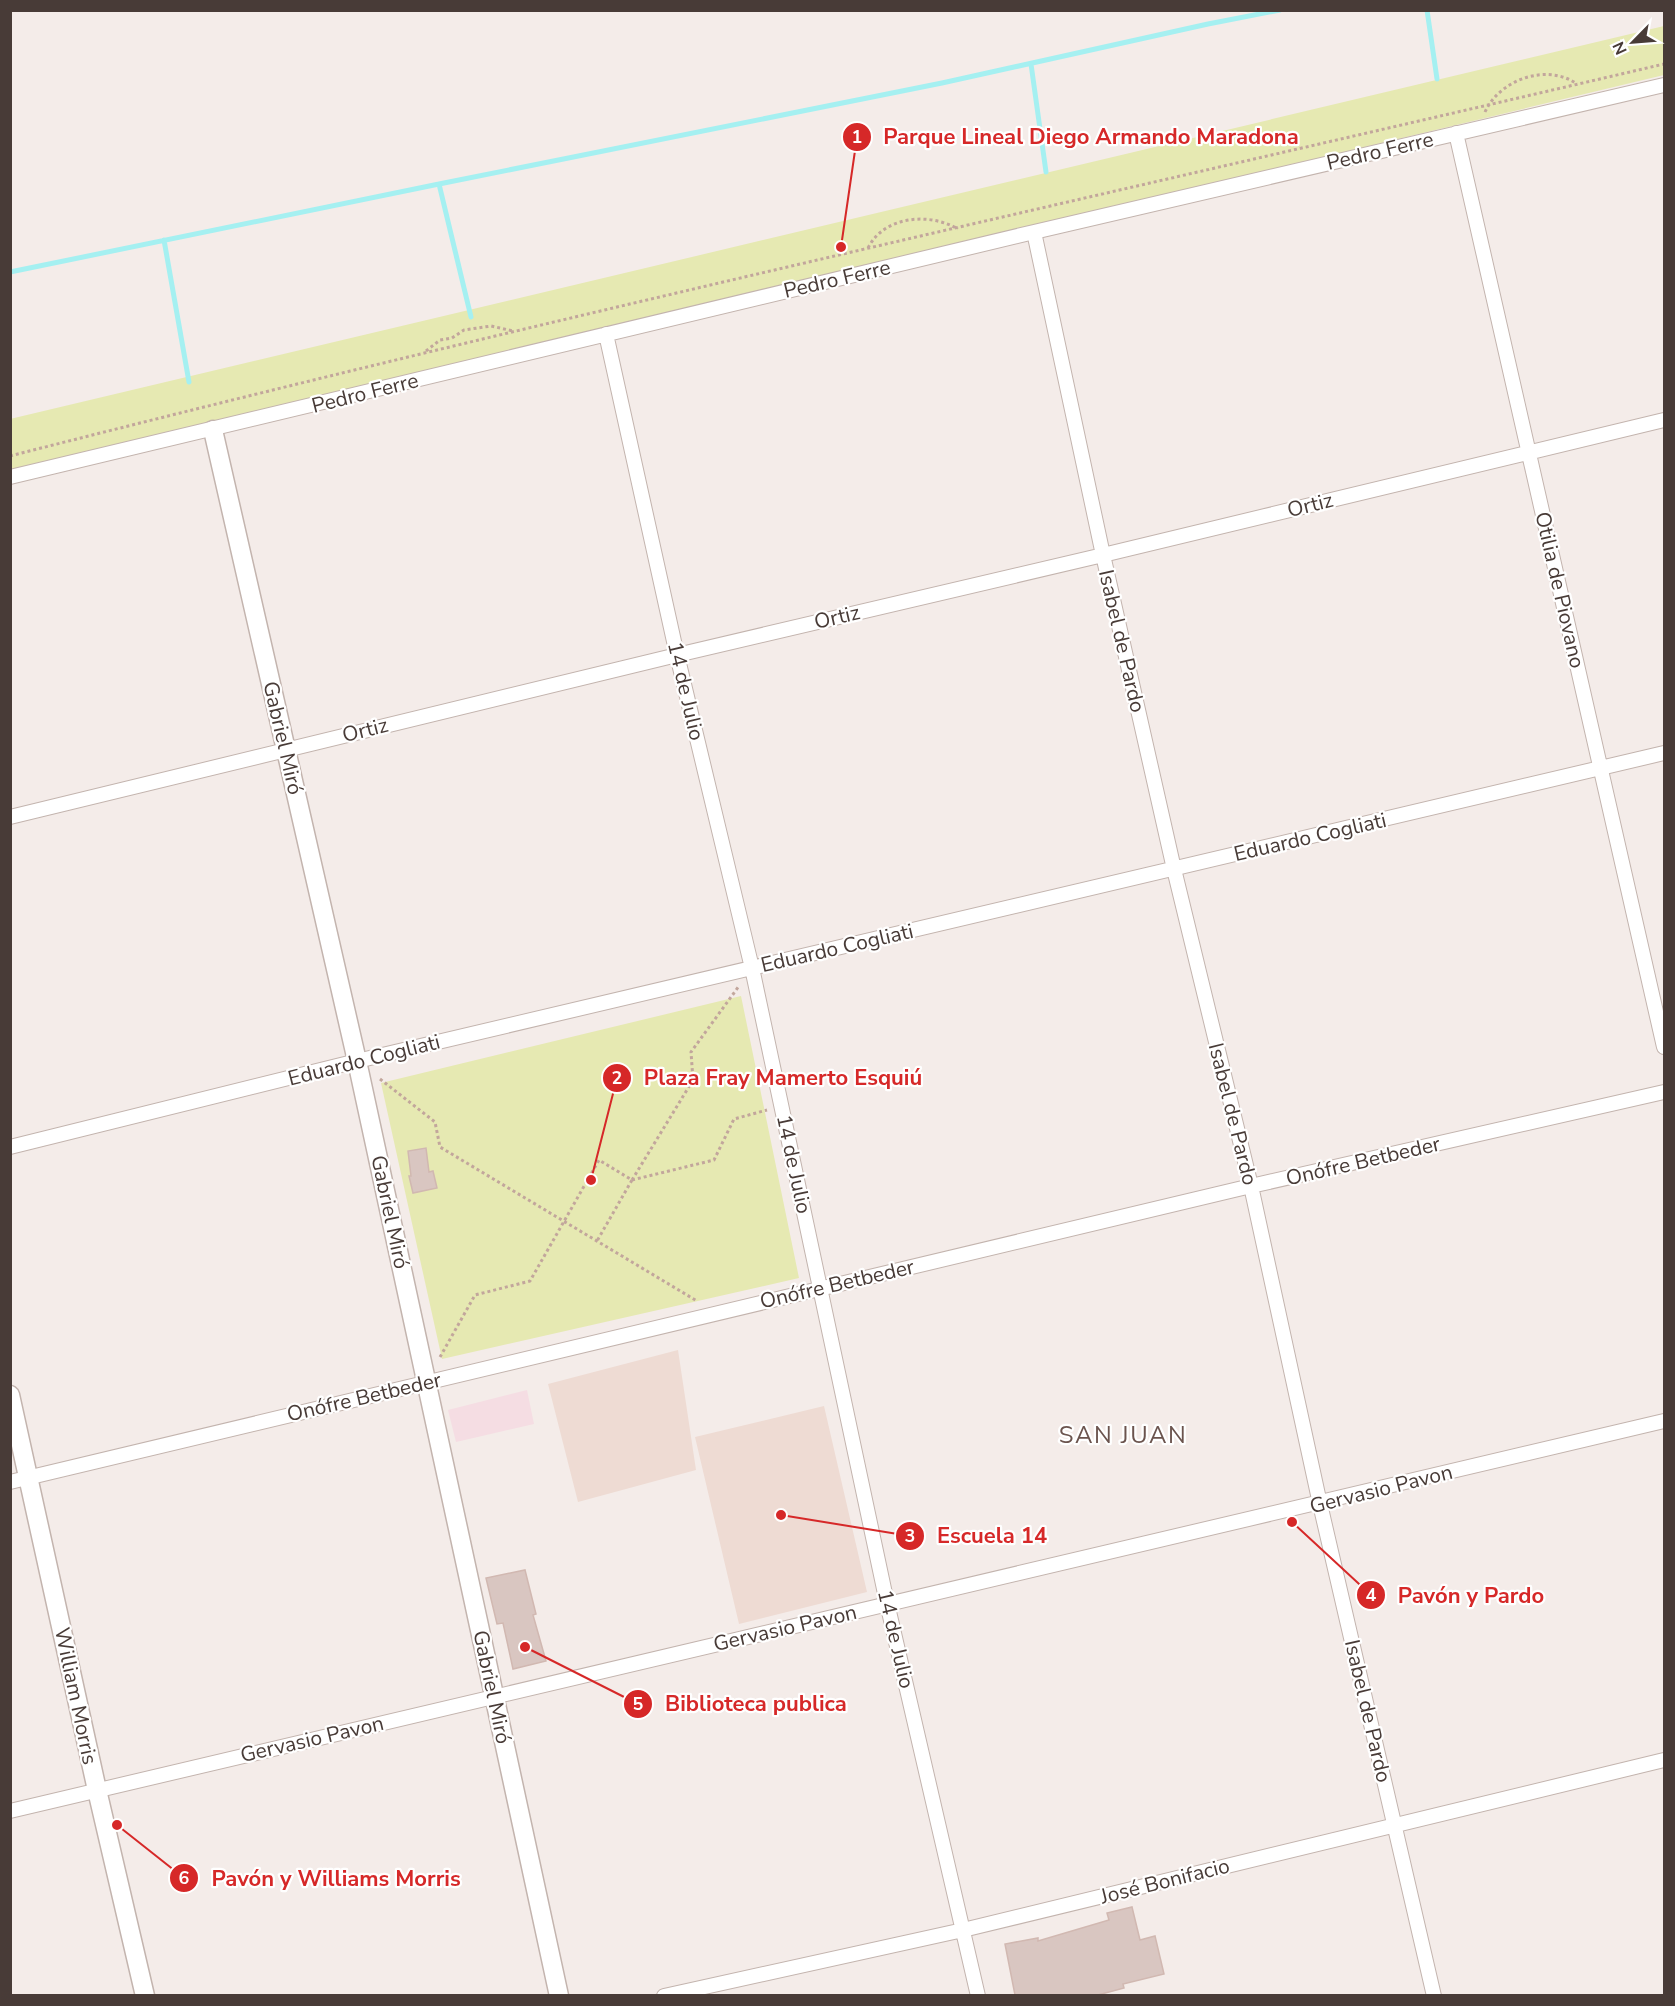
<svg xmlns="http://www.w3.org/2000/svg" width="1675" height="2006" viewBox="0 0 1675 2006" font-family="'Nunito Sans',sans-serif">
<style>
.education{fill:#eedbd3}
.medical{fill:#f5dde3}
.green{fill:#e6e9b2}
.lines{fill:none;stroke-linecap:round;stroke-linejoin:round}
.stream{stroke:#a5f0f1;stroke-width:5}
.building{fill:#d9c6c1;stroke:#d1b8b1;stroke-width:1.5}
.minor-casing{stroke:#c3b4ae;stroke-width:16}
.tertiary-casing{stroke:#c3b4ae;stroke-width:21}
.path{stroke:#c2a69c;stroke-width:3;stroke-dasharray:3 3;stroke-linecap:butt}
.minor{stroke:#fff;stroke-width:14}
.tertiary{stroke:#fff;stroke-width:18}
.labels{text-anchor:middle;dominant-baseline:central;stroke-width:4.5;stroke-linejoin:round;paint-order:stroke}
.street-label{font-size:21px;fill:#483b37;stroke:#fff}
.quarter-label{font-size:24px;letter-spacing:1.5px;fill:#6b544e;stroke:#fff}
.leader{fill:none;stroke:#d62828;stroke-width:2}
.callout-dot{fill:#d62828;stroke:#fff;stroke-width:2}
.mark-label{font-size:18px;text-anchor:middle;font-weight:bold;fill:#fff}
.callout-label{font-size:22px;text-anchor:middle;font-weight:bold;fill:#d62828;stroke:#fff;stroke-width:4.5;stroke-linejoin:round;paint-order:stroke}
</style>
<rect width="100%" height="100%" fill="#f4ece9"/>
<path class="education" d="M678,1350L696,1470L578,1502L548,1384Z
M824,1406L867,1592L739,1624L695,1437Z"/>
<path class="medical" d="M527,1390L534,1424L456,1442L448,1410Z"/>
<path class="green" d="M1664,26V75L11,472L10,419Z
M741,996L799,1278L442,1359L381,1083Z"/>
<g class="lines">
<path class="stream" d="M1427,10L1437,79
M1031,64L1046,172
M439,184L471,317
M164,240L189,382
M10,272L439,184L942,83L1208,24L1280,10"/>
</g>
<path class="building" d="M426,1148L429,1172L433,1171L437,1188L413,1193L409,1176H411L408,1151Z
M525,1570L536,1614L533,1615L546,1661L513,1669L503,1623L497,1624L486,1578Z
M1132,1907L1140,1940L1155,1936L1164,1974L1123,1984L1124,1988L1098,1995H1015L1005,1944L1038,1938V1941L1109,1920L1107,1913Z"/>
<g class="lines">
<defs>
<path id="minor" d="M1456,133L1664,1047
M1034,232L1103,555L1174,869L1251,1186L1320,1504L1434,1996
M606,334L677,655L752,968L887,1603L978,1996
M10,477L1034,232L1664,85
M10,817L677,655L1103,555L1664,420
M10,1147L357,1061L1664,753
M10,1482L1251,1186L1664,1092
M10,1811C561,1678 1114,1554 1664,1421
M664,1996L963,1930L1664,1760"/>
<path id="tertiary" d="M213,430L357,1061L559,1996
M10,1395L97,1790L145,1996"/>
</defs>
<use href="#minor" class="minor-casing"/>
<use href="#tertiary" class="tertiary-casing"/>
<path class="path" d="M1485,112C1500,79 1547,63 1577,84
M868,248C884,216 929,212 958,229
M426,351L440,340L452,338L464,330L491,326L513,331
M10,456C560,315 1113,193 1664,64
M380,1079L435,1122L440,1147L697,1301
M632,1180L693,1080L691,1052L739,986
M632,1180L714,1160L734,1119L767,1110
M440,1357L475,1295L530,1281L599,1160L632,1180L597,1241"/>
<use href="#minor" class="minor"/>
<use href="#tertiary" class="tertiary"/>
</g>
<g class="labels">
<g class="street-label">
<text transform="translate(1380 151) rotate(-13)">Pedro Ferre</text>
<text transform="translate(837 279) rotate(-13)">Pedro Ferre</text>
<text transform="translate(365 393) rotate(-14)">Pedro Ferre</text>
<text transform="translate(1310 505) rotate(-14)">Ortiz</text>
<text transform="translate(1560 590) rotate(77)">Otilia de Piovano</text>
<text transform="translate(837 617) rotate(-13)">Ortiz</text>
<text transform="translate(1122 641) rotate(77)">Isabel de Pardo</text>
<text transform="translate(686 691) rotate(77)">14 de Julio</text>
<text transform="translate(365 730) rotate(-14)">Ortiz</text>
<text transform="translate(283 738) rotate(77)">Gabriel Miró</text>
<text transform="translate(1310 837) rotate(-13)">Eduardo Cogliati</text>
<text transform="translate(837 948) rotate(-13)">Eduardo Cogliati</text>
<text transform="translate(364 1060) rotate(-14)">Eduardo Cogliati</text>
<text transform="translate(1233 1114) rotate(76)">Isabel de Pardo</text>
<text transform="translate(1363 1161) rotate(-13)">Onófre Betbeder</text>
<text transform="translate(794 1164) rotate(78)">14 de Julio</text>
<text transform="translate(390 1212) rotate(78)">Gabriel Miró</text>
<text transform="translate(837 1284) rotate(-13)">Onófre Betbeder</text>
<text transform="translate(364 1397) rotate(-13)">Onófre Betbeder</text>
<text transform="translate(1381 1489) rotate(-14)">Gervasio Pavon</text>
<text transform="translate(785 1628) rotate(-13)">Gervasio Pavon</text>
<text transform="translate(896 1639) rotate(77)">14 de Julio</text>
<text transform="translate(492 1687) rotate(78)">Gabriel Miró</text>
<text transform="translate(76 1696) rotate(78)">William Morris</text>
<text transform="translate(1368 1711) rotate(77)">Isabel de Pardo</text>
<text transform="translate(312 1739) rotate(-13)">Gervasio Pavon</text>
<text transform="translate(1165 1881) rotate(-14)">José Bonifacio</text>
</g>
<g class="quarter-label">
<text x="1123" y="1435">SAN JUAN</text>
</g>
</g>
<path class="leader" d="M841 247L857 137M591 1180L617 1078M781 1515L910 1536M1292 1522L1371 1595M525 1647L638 1704M117 1825L184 1878"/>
<g class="callout-dot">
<circle cx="841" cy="247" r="6"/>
<circle cx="591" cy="1180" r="6"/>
<circle cx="781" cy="1515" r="6"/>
<circle cx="1292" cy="1522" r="6"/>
<circle cx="525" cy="1647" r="6"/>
<circle cx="117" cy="1825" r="6"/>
<circle cx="857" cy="137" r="15"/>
<circle cx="617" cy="1078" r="15"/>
<circle cx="910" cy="1536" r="15"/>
<circle cx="1371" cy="1595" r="15"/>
<circle cx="638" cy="1704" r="15"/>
<circle cx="184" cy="1878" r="15"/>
</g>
<g class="mark-label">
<text x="857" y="143">1</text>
<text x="617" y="1084">2</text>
<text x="910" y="1542">3</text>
<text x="1371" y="1601">4</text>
<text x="638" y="1710">5</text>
<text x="184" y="1884">6</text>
</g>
<g class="callout-label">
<text x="1091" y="144">Parque Lineal Diego Armando Maradona</text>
<text x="783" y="1085">Plaza Fray Mamerto Esquiú</text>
<text x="992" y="1543">Escuela 14</text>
<text x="1471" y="1603">Pavón y Pardo</text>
<text x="756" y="1711">Biblioteca publica</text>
<text x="336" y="1886">Pavón y Williams Morris</text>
</g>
<rect width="1675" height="2006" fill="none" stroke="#483b37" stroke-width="24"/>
<g transform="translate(1633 42) rotate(245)" stroke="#ffffff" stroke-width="4.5" paint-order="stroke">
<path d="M0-4.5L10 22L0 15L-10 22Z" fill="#483b37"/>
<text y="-9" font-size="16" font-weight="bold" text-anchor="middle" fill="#483b37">N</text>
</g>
</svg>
